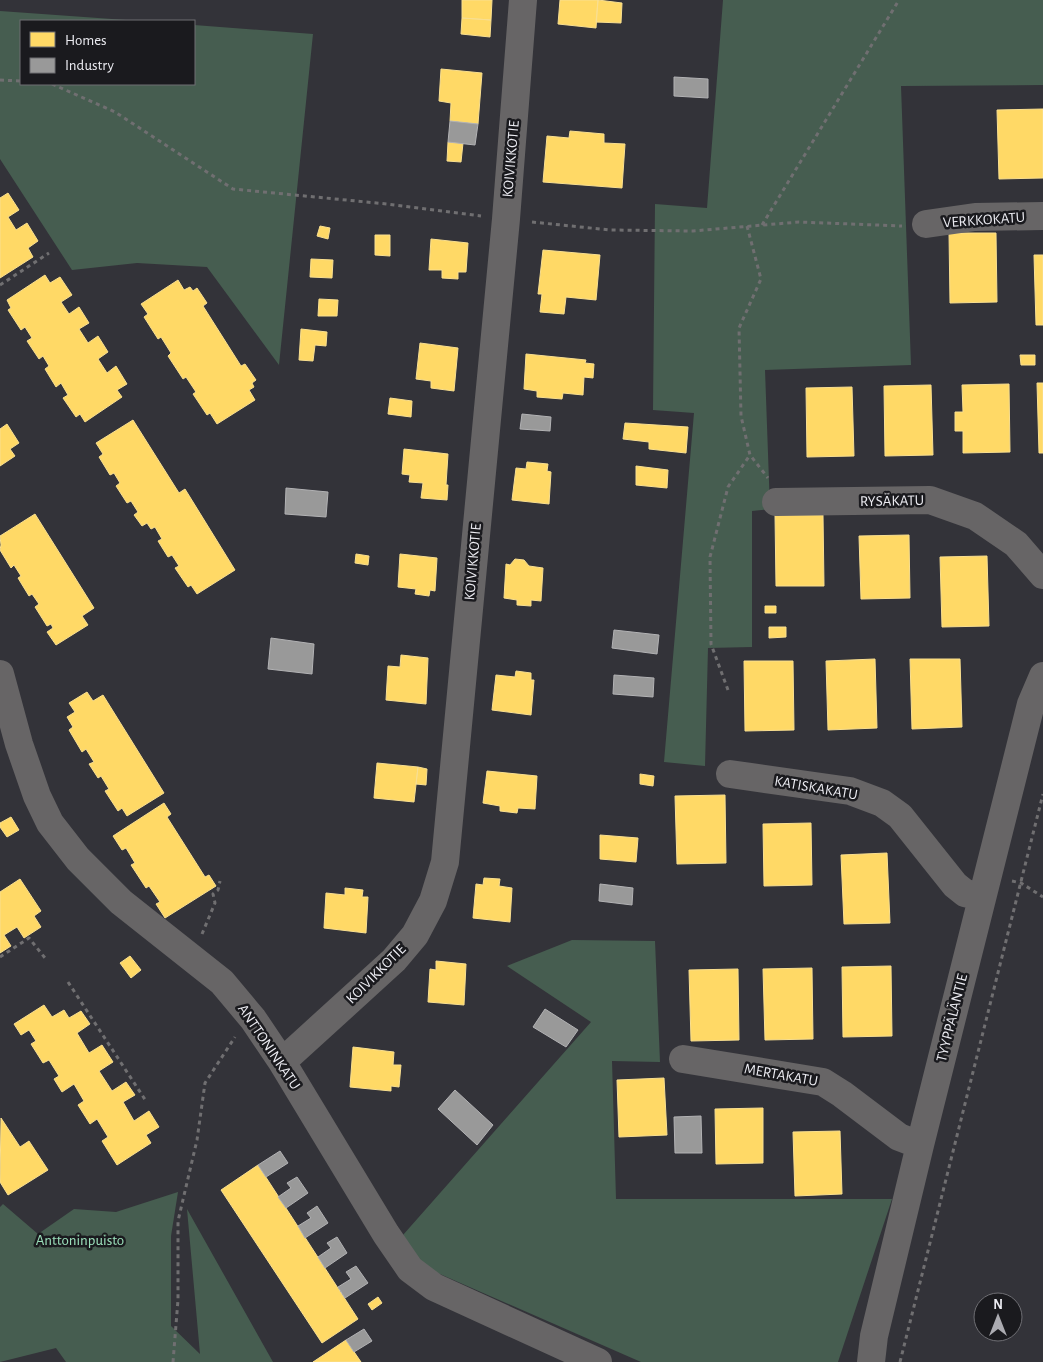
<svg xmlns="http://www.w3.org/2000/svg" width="1043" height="1362" viewBox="0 0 1043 1362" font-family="'Alegreya Sans',sans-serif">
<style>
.green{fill:#465d50}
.homes{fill:#ffd966;stroke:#f9df90}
.industry{fill:#999;stroke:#b2b2b4}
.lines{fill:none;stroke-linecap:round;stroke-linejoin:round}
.path{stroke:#706f71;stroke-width:3;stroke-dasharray:4 4;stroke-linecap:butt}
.minor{stroke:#676566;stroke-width:28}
.labels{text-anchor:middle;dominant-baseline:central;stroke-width:5;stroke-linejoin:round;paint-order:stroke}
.street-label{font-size:15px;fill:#ececf2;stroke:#1a1a1e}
.park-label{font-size:15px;fill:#9ce1bc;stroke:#1a1a1e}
</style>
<rect width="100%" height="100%" fill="#333339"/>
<path class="green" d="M723,0H1043V85L901,86L911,365L765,370L770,509L752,511V647L708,648L705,766L664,762L694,413L653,410L655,204L707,208Z
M0,11L140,21H21V84H194V25L313,34L279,365L207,267L137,263L72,270L0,159Z
M572,940L655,941L660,1062L612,1061L616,1199H892L838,1362H641L433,1271L415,1256L403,1235L591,1022L507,966Z
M178,1192L171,1236V1326L200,1354L187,1209L273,1362H66L56,1348L0,1362V1207L3,1204L38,1234L74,1209L116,1212Z"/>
<path class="homes" d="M462,0H492L491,20L462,18Z
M560,0H598L596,28L558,24Z
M598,0L622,3L621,23L596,22Z
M462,18L491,20L490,37L461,34Z
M441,69L482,73L478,124L450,121L451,103L439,101Z
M1043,109V178L999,179L997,110Z
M570,131L604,134V143L625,144L622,188L543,182L547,136L569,138Z
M448,142L463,143L461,162L447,161Z
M8,193L19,210L8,217L16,230L27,223L38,241L28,248L33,257L0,278V198Z
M320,226L330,228L328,239L317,236Z
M949,233H996L997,302L950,303Z
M375,235H390V256L375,255Z
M431,239L468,243L466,272H458V279L442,278V270H429Z
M543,250L600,255L596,300L566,297L564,314L540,312L542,294H538Z
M1034,255H1043V325H1036Z
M311,259L333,260L332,278L310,277Z
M45,275L50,283L60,277L72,295L61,302L69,314L79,307L89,323L79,329L88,343L98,336L108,352L98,359L107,373L116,366L127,384L117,390L122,397L85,422L80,414L76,417L63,398L68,395L61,383L56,387L45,369L49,366L43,356L39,359L27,341L32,338L25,327L21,330L8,310L11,308L7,300Z
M178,280L184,290L190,287L193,291L197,288L207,303L203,306L241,366L245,364L256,380L252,383L254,387L249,390L255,400L217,424L210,413L207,415L193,394L196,392L186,377L183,379L168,356L171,353L161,337L158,339L144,317L148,314L141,304Z
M319,299L338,300L337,316H318Z
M301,329L327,332L326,346L315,345L313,361L299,360Z
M420,343L458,348L454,391L431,388V381L416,379Z
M526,354L586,360L585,363L594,364L593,378L584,377L583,395L563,393L562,399L537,397V391L524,389Z
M1020,355H1035V365H1021Z
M1037,383H1043V453H1039Z
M1009,384L1010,452L963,453V431H955V412H963L962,385Z
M931,385L933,455L885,456L884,386Z
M852,387L854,456L807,457L806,388Z
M390,398L412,401L411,417L388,414Z
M133,420L179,493L185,489L235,570L197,594L191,585L188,587L175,568L179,566L172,555L168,557L158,541L162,539L155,527L151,529L147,523L142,526L134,515L138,512L131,501L127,503L116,486L120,483L114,473L110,475L99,457L103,454L96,443Z
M625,423L688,427L686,453L649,449V442L623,439Z
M7,424L19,443L10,449L15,456L0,466V429Z
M404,449L448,454L446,485H448L447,500L421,498L423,483L409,482L410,475L402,474Z
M527,462L548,464L547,471L551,472L549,504L512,500L516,468L526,469Z
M636,466L668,470L667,488L636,485Z
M35,514L94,608L82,616L88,625L56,645L47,632L53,628L51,624L47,626L35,607L39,604L32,594L29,596L18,578L21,576L14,565L11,568L0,550L1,545L0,536Z
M775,515H823L824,586H776Z
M909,535L910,598L861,599L859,536Z
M356,554L369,556L368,565L355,563Z
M400,554L437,558L435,591L430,590L429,596L415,594L416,589L398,587Z
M987,556L989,626L942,627L940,557Z
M515,559L524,560L529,566L543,568L541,601L531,600V606L517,605V600L504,598L506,564L510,565Z
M765,606H776V613H765Z
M769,627H786V637L769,638Z
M401,655L428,658L426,704L386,700L388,666L400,667Z
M875,659L877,728L828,730L826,661Z
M910,659H960L962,727L912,729Z
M744,661H793L794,730L745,731Z
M516,671L531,673V680H534L531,715L492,710L496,675L515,677Z
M87,692L93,701L103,695L164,793L127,816L122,808L118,811L105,791L109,789L101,776L98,778L89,764L94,762L86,749L82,752L69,730L73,727L67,717L75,712L69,703Z
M377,763L418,767L414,802L374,798Z
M418,767L427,769L426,785L416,784Z
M487,771L537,776L535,809L518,808L517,813L500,811V806L483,803Z
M640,774L654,776L653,786L640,784Z
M725,795L726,863L677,864L675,796Z
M164,803L171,814L167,817L205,877L209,875L216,886L165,918L156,904L160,902L149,886L146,888L131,865L135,863L126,848L122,850L113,836Z
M11,817L19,830L7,837L0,827V823Z
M811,823L812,885L764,886L763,824Z
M600,835L638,838L636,862L600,859Z
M887,853L890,923L844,924L841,855Z
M484,878L500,879L499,886L512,888L510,922L473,918L476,884L483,885Z
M20,879L41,911L34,916L41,927L24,938L17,927L4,935L11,946L0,953V892Z
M345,888L363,890L362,897H368L366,933L324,928L326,893L345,895Z
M130,956L141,970L131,978L120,963Z
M436,961L466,964L464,1005L428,1002L430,969L436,970Z
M891,966L892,1036L843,1037L842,967Z
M812,968L813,1039L765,1040L763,969Z
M738,969L739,1040L691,1041L689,970Z
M44,1005L52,1017L64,1010L69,1018L81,1011L90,1024L77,1033L89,1053L102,1045L113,1062L99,1071L112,1091L126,1082L135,1095L123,1102L134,1121L149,1111L159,1127L146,1135L151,1143L117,1165L102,1141L108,1137L97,1119L90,1124L78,1105L84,1101L74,1084L62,1092L54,1079L59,1076L49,1060L43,1063L31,1044L36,1041L29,1030L21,1035L14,1024Z
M353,1047L394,1052L393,1065H401L399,1087L391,1086V1091L350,1087Z
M664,1078L667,1135L619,1137L617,1080Z
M763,1108V1163L716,1164L715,1109Z
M1,1118L20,1147L29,1141L48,1170L8,1195L0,1182Z
M840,1131L842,1194L795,1196L793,1132Z
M258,1165L358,1319L322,1343L221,1190Z
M378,1297L382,1303L372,1310L368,1304Z
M346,1340L361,1362H313Z"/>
<path class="industry" d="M674,77L708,79V98L674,96Z
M450,121L478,124L475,145L448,142Z
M522,414L551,417L550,431L520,429Z
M286,488L328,492L326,517L285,514Z
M614,630L659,635L657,654L612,648Z
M271,638L314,644L312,674L268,669Z
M614,675L654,678L653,697L613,694Z
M600,884L633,888L632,905L599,901Z
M545,1009L578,1030L566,1047L533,1027Z
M455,1090L493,1125L477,1145L438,1109Z
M701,1116L702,1153H675L674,1117Z
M280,1151L288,1163L266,1177L258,1165Z
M297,1177L308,1193L286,1208L278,1197L291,1188L287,1183Z
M317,1206L328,1223L305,1238L298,1226L311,1218L307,1213Z
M337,1237L347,1253L325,1268L318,1257L331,1248L327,1243Z
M356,1266L368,1283L345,1298L338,1287L351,1279L346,1272Z
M364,1329L372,1341L354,1352L346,1340Z"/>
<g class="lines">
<path class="path" d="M0,80L21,81
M52,84L115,112L233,189L387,204L481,216
M532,222L610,230L693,231L799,222L902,226
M762,225L899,0
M747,226L761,279L739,328L741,416L750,455L768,478
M0,285L49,253
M728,690L711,644L710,557L728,487L750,455
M1012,881L1021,883L1043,897
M202,934L215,903L213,894L218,890L220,881
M0,957L29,938L45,958
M68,982L146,1101
M173,1362L178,1300V1221L197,1140L205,1083L235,1037
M900,1362L1043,794"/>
<path class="minor" d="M926,224L975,217L1043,216
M776,502L930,500L975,516L1016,544L1043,575
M0,674L19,744L37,796L50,823L78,859L121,902L222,982L253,1019L282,1062L386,1234L410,1269L434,1287L598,1362
M730,774L850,791L882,803L900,816L955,885L965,893L982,897
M683,1059L823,1082L842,1094L899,1137L920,1145
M282,1062L394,960L415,935L433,901L445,862L506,219L523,0
M871,1362L874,1336L920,1145L1031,704L1043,676"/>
</g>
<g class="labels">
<g class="street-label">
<text transform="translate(511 159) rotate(-85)">KOIVIKKOTIE</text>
<text transform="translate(984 220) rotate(-4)">VERKKOKATU</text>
<text transform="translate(892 501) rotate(-1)">RYSÄKATU</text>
<text transform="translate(473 562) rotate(-85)">KOIVIKKOTIE</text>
<text transform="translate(816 788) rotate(10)">KATISKAKATU</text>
<text transform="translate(376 974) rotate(-45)">KOIVIKKOTIE</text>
<text transform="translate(952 1018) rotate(-76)">TYYPPÄLÄNTIE</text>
<text transform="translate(269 1047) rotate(56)">ANTTONINKATU</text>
<text transform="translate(781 1075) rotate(10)">MERTAKATU</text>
</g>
<g class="park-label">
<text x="80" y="1240">Anttoninpuisto</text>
</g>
</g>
<rect x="20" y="20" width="175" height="65" fill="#1a1a1e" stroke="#6e6e73"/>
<rect x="30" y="32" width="25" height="15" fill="#ffd966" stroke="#6e6e73"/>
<text x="65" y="45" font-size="15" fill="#ececf2">Homes</text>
<rect x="30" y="58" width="25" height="15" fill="#999999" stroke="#6e6e73"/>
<text x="65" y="70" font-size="15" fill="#ececf2">Industry</text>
<g transform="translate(998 1317)"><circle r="24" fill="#1a1a1e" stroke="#6e6e73"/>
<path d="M0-4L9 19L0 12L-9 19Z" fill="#ababb1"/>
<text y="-8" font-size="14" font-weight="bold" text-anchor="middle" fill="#ececf2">N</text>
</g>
</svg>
